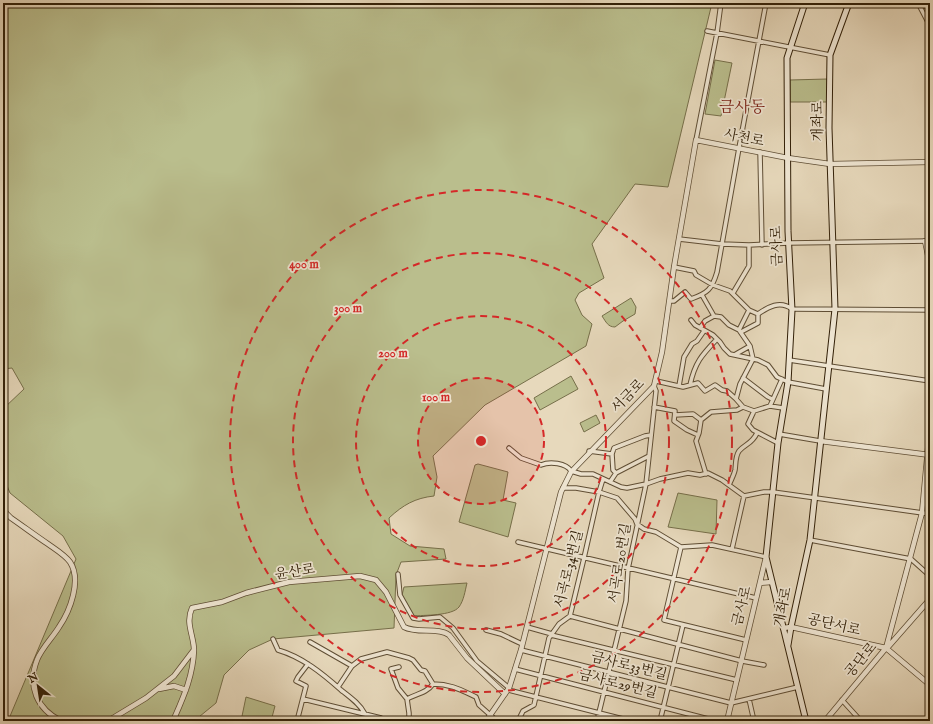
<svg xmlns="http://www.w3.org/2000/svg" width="933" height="724" viewBox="0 0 933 724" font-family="'IM FELL English','Noto Serif KR',serif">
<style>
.green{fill:#babe8d;stroke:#766f4a}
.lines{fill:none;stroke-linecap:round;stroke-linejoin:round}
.minor-casing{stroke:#5f4e35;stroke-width:5.5}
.tertiary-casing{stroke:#5f4e35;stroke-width:6}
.secondary-casing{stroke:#322008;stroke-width:7}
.trunk-casing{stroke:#322008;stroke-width:8}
.minor{stroke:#efe6d3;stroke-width:3.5}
.tertiary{stroke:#efe6d3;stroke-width:4.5}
.secondary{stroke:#efe6d3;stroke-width:5}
.trunk{stroke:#e4bc7e;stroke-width:6}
.ring{fill:none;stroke:#d62828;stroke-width:2;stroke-dasharray:7 5}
.labels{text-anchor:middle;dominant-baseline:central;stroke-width:3.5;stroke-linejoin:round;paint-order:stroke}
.street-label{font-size:14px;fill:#322008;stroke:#efe6d3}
.quarter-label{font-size:16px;fill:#7a1f14;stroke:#efe6d3}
.centre{fill:#d62828;stroke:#efe6d3;stroke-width:2}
.ring-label{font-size:12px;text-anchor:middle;font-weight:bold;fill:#d62828;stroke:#efe6d3;stroke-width:3.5;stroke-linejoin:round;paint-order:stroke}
</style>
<rect width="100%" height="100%" fill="#e7d9bc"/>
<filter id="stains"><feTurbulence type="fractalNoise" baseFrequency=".005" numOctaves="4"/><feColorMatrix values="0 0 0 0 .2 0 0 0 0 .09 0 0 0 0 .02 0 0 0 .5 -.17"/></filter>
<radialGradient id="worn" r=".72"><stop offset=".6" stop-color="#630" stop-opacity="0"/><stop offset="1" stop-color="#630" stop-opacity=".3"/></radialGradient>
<path class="green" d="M3,3H712L668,187L635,184L592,244L604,278L579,293L575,300L582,315L592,324L586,346L485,405L433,456L437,477L434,496C415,498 403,505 389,518L391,534L410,546L444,549L446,559L401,562L396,575L394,628L273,639L249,650L224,675L216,703L194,721H8L76,559L63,536L10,493L3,476V409L24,389L12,368L3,369Z
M715,60L732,63L721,116L705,114Z
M827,79V102H790V80Z
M631,298L636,307L635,314L623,321L615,327C608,327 606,322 602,316Z
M571,376L578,389L540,410L534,398Z
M596,415L600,423L584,432L580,423Z
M478,464L508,472L503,500L516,503L508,537L459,522L475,465Z
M678,493L717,500L716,534L668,527Z
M467,583C465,591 464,600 459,607C452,616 424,615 413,616L402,595L404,587Z
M246,697L275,706L271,721H241Z"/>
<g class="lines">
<defs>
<path id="minor" d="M918,3L930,26
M707,31L830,55
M696,140L717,33L721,3
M760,152L762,245
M679,239L722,244L749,245L789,243L930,241
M674,267L694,271L696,275L713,285L730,291L749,310L758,314C768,307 780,300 792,309L930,310
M733,293L749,266V245
M702,295L714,316
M670,301H674L685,292L691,299C708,293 712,289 717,272L739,148L766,3
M691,320L695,325L713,335L720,342L724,348L730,354L758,360L768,365L777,377L788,382L826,389
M700,328L705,321L714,316L721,317L729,325L739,330L750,346L753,359L740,384L736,399L743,407L737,410L711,412L701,420L699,433L696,441L706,474
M739,330L749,310
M741,332L758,323V314
M736,354L750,346
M789,360L930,381
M743,378L768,397L772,399
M656,381L683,387L698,383L705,391L715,385L722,390L727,391L736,399
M690,385C695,362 702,355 717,339
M679,386L684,357L692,344L697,341L704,331
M770,406L782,379
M654,407L675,411L674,421L687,430L698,435
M743,407L754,411L770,406L783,408
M754,411L748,424L753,430L778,443
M675,415L693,414L701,420
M779,434L820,441
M509,448L521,458L541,465C550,461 566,463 571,471L581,474H593L621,487L627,488L646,484L660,479L688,473L700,475L708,473L722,480L744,496L764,492H773L930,514
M589,451L612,454
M616,473L613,470L612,454L614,448L645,436L651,435
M610,482L616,473L649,456
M729,485C731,480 734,475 735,470C736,464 735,457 739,451C745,444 752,444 757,433
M563,488H576L599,492L617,498L635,519L637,524L644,529L656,532L681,547L712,545L766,557
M810,540L911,559L930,576
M518,542L756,598
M681,547L664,620L746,640
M732,549L744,496
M398,574L400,595L413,618L419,619L440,617L453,628L477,661L509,688
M570,616L742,661L764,665
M527,627L552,634
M486,630L501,634L522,644
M551,635L737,680
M273,639L278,650C302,657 322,673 341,690C350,697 360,704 365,714
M310,642L352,666
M521,650L731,703L798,687
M399,667L391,669L398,688L407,699C416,694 427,693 433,684C451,684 461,690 476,697L479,705L497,721
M515,669L716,721
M338,687L352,666L361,659L387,652L409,658L413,660L421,670L425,671L433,684
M508,690L631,721
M303,699L381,718L383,721
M407,699L409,713V721
M749,699L754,721
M842,700L861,721
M297,721L306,686L296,681L298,677L308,664
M518,721L523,711L534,705L549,638L559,624L570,616L584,558L599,492L603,479
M548,721H549
M597,721L626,601L628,569L646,484L656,391L654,386
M660,721L683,625"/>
<path id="tertiary" d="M925,241L930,265
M820,441L930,455
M3,507L6,513L11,518C24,527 36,536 48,544C55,549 65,555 70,562C82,580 70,611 59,627C53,637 41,649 37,660C27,686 37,709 61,721
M760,583L772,582
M783,628L791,627L886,648L930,685
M888,647L930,599
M159,689L174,686L186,690
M108,721L146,698L174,676L193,651
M173,721C183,698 193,677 194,650C194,636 185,623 192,608L222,602L246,593L289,582L360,576L376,580L386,592L404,627C417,634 438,627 449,635L467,658L505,694
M486,721L509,688L521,650L561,492L571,472L654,386L662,352L674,267L696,140L788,158L830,164L930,162
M727,721L766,557
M825,721L886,648L922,513L930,426"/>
<path id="secondary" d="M805,3L787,58L788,231L792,310L788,382L778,443L766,557L806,721
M788,645L791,627L810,540L835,309L829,128L830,55L849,3"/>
<path id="trunk" d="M926,3L930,10"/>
</defs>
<use href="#minor" class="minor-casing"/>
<use href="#tertiary" class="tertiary-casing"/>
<use href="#secondary" class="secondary-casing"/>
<use href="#trunk" class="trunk-casing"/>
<use href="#minor" class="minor"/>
<use href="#tertiary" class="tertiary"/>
<use href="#secondary" class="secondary"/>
<use href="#trunk" class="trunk"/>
</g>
<circle cx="481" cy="441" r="63" fill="#d62828" fill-opacity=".12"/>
<g class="ring">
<circle cx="481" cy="441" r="63"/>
<circle cx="481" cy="441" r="125"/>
<circle cx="481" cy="441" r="188"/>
<circle cx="481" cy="441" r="251"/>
</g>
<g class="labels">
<g class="street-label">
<text transform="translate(818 121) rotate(-90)">개좌로</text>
<text transform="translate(744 138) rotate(11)">사천로</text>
<text transform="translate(777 246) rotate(-92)">금사로</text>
<text transform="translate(628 396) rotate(-46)">서금로</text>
<text transform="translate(620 563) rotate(-81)">서곡로20번길</text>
<text transform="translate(569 569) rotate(-76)">서곡로34번길</text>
<text transform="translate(295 572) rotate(-9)">윤산로</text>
<text transform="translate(742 606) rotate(-76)">금사로</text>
<text transform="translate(783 607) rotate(-78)">개좌로</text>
<text transform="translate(834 625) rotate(13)">공단서로</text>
<text transform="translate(861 660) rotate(-50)">공단로</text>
<text transform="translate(629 666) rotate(14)">금사로33번길</text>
<text transform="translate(618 684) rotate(14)">금사로29번길</text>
</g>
<g class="quarter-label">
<text x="742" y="108">금사동</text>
</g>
</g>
<circle cx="481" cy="441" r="6" class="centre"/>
<g class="ring-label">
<text x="304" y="268">400 m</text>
<text x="348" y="312">300 m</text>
<text x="393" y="357">200 m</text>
<text x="436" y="401">100 m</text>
</g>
<rect width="933" height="724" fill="none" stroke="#e7d9bc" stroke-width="16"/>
<rect x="4" y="4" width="925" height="716" fill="none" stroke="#322008" stroke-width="2"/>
<rect x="8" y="8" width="917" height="708" fill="none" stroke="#322008"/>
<g transform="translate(38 686) rotate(330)" stroke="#efe6d3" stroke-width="3" paint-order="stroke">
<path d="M0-3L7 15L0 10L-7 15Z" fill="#322008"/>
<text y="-6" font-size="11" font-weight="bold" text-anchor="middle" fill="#322008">N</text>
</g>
<rect width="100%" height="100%" filter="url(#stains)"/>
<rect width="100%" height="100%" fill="url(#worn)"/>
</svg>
